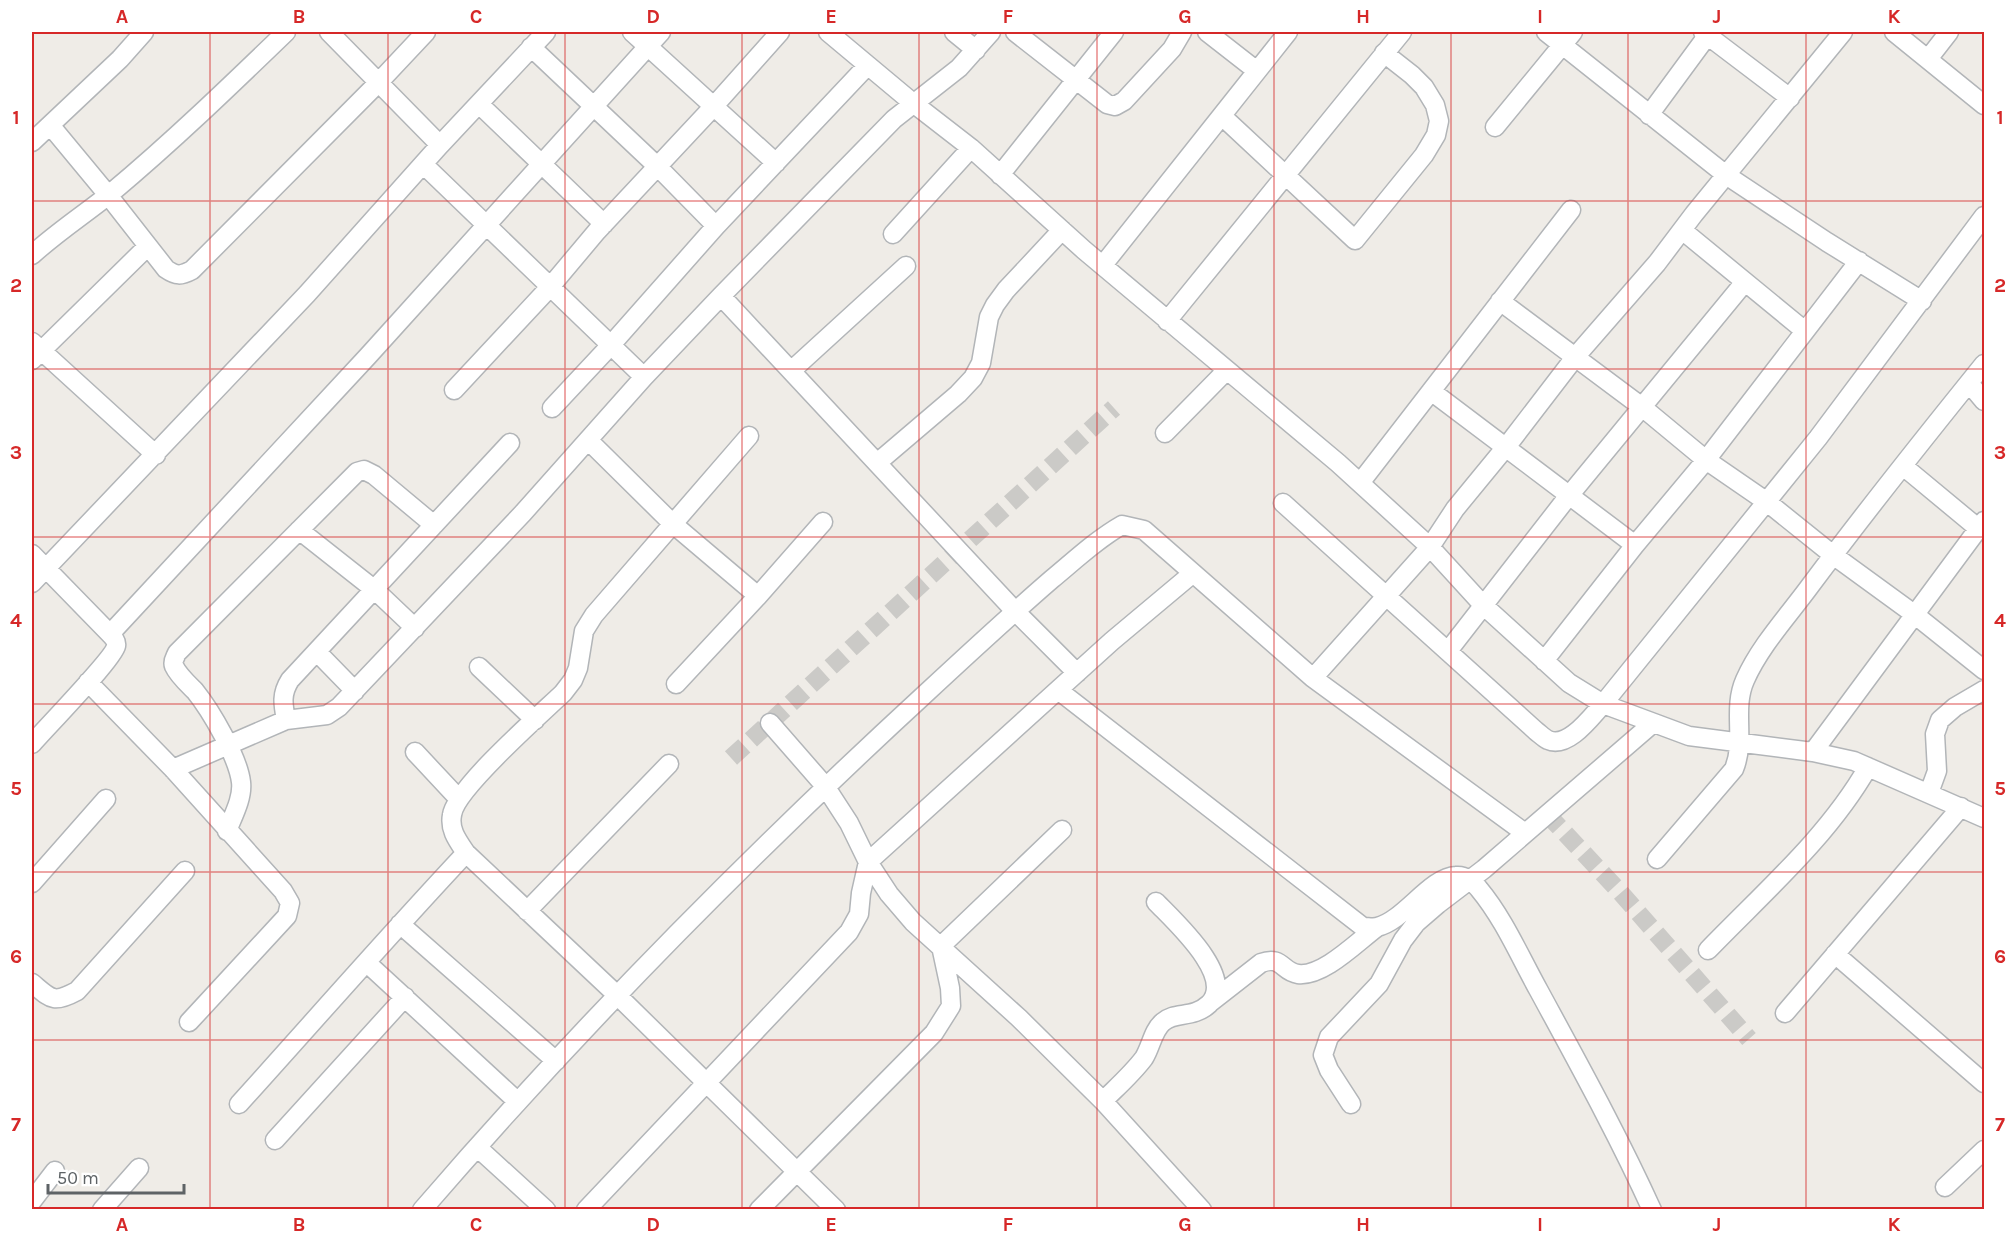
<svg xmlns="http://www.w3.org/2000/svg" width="2016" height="1241" viewBox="0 0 2016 1241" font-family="Karla,sans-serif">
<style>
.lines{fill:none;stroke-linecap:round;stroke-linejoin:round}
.minor-tunnel{stroke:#cbcac7;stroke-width:18;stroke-dasharray:18 9;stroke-linecap:butt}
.minor-casing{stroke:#b2b5b8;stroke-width:21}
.minor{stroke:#fff;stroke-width:18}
.grid{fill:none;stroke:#d62828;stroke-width:1.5;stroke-opacity:0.55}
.neatline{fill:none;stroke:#d62828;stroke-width:2}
.grid-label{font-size:20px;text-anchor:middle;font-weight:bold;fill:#d62828}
</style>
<rect width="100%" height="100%" fill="#efece7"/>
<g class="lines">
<path class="minor-tunnel" d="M731,758L1114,408
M1547,814L1620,892L1749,1039"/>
<defs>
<path id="minor" d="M329,32L440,145
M632,32L776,163
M828,32L913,103L971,148L1084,250L1338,463L1430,547L1483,605L1569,683L1603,704L1689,736L1813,752L1854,761L1984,818
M954,32L976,50
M1015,32L1107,104L1115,106L1124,101L1172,49L1182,32
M1207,32L1257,71
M1546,32L1726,175L1827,242L1922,301
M1703,32L1790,98
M1894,32L1984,105
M531,47L658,167L716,226
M1928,59L1949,32
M479,104L604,224
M1649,115L1710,32
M1222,116L1355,240L1424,155L1436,135L1439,121L1435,105L1424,87L1412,75L1384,53
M50,125L108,195L166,269C176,276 181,276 192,270L379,82L426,32
M1495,127L1573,32
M32,142L120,59L144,32
M423,164L644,377
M1000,175L1114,32
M1682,230L1805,331
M893,234L971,148
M32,255C57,232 85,214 111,193C172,142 229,87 286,32
M1103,265L1288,32
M721,296L1015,611L1077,673
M1500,301L1642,407L1706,460L1767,502L1833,555L1914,614L1984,670
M1167,321L1402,32
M32,342L156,455
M32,360L148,246
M791,371L906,266
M1969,383L1984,401
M454,390L550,287L597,231L714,106L780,32
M1431,391L1635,545
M552,408L610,346L716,226L867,66
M1165,433L1227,370
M749,436L594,615L584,631L578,668L573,680L563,693C540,715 455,789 452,815C449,830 458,841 466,853L618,996L836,1210
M588,440L673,524L758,596
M877,463L958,394L973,378L981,363L989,317L995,305L1006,290L1062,230
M1903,466L1979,529
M1360,483L1571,210
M1283,503L1536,731C1540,734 1544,738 1548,740C1568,749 1591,717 1603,704L1818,438L1984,216
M299,530L375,590L415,628
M32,554L110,634C113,637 117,641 116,646C114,658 44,730 32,744
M32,583L307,294L440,145L546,32
M110,634L368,356L661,32
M1448,651L1563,503L1744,283
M317,652L355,691
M1544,661L1635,545L1706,460L1859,261
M479,667L535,720
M1313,678L1430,547L1455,509L1510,442L1576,356L1657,263L1694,214L1843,32
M88,682L173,769L283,891L290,903L287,916L189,1022
M676,684L758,596L823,522
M1058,690L1363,927C1368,927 1373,928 1377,927C1404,921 1430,877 1456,876C1465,875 1474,882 1479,889C1504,919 1520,957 1539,991C1578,1063 1618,1135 1652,1210
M286,720C283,704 281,694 290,680L510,443
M770,723L825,786L849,823L868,862L889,894L913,922L1019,1018L1103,1101L1202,1210
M415,752L458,798
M1813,752L1984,521
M173,769L286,720L327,715L339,707L523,513L644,377L721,296L894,119L959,68L991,32
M1929,793L1937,771L1935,734L1940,720L1955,707L1984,690
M227,831C233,816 243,798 241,782C238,757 211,711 195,691C188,684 178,675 174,666C172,661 175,658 177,653L357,472L364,470L374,475L434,525
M1657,859L1734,769C1746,740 1732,709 1745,680C1760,646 1788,616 1810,586C1866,511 1925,437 1984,364
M32,883L106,799
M527,911L669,764
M400,924L556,1061
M1708,950C1764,892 1828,837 1868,767
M1835,954L1984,1083
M367,963L518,1102
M32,983C51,999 53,1004 77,991L185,871
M1211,1002L1261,963C1282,955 1282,972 1298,974C1323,977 1357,942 1376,928
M1785,1013L1961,807
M1103,1101C1117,1087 1132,1074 1144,1058C1151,1047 1153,1030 1163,1022C1175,1011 1193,1019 1209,1004C1237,977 1173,920 1156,902
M239,1104C315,1020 389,935 466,853
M1351,1104L1329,1070L1323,1055L1329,1037L1379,984L1403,940L1416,923L1438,904L1484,869L1652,724
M275,1140L405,997
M477,1147L546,1210
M1945,1187L1984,1150
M32,1201L55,1171
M102,1210L139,1168
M422,1210C579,1028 748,857 924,695C966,656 1008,617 1052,579C1075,560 1096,540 1122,525L1144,530L1313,678L1525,833
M586,1210L849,932L859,914L861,893L868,862L1112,641L1192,574
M759,1210L934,1033L951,1006L950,988L941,946L1062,830"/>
</defs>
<use href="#minor" class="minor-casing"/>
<use href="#minor" class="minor"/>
</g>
<path class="grid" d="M210,32V1210M388,32V1210M565,32V1210M742,32V1210M919,32V1210M1097,32V1210M1274,32V1210M1451,32V1210M1628,32V1210M1806,32V1210M32,201H1984M32,369H1984M32,537H1984M32,704H1984M32,872H1984M32,1040H1984"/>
<rect width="2016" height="1241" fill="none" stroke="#ffffff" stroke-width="66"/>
<path d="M48 1184v9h136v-9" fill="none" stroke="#5e6366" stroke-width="3"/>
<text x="57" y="1184" font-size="18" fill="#5e6366" stroke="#ffffff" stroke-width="4.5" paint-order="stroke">50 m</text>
<rect x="33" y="33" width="1950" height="1175" class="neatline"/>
<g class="grid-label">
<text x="122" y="23">A</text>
<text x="299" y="23">B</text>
<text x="476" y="23">C</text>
<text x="653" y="23">D</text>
<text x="831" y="23">E</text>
<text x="1008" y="23">F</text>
<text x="1185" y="23">G</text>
<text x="1363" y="23">H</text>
<text x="1540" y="23">I</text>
<text x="1717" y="23">J</text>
<text x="1894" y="23">K</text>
<text x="16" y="124">1</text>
<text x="2000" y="124">1</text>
<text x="16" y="292">2</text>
<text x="2000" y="292">2</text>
<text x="16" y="459">3</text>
<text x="2000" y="459">3</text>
<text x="16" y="627">4</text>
<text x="2000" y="627">4</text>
<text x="16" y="795">5</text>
<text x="2000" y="795">5</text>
<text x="16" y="963">6</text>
<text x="2000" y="963">6</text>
<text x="16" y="1131">7</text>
<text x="2000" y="1131">7</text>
<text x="122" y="1231">A</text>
<text x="299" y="1231">B</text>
<text x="476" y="1231">C</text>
<text x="653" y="1231">D</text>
<text x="831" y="1231">E</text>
<text x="1008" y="1231">F</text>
<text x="1185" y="1231">G</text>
<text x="1363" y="1231">H</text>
<text x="1540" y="1231">I</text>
<text x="1717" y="1231">J</text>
<text x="1894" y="1231">K</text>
</g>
</svg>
